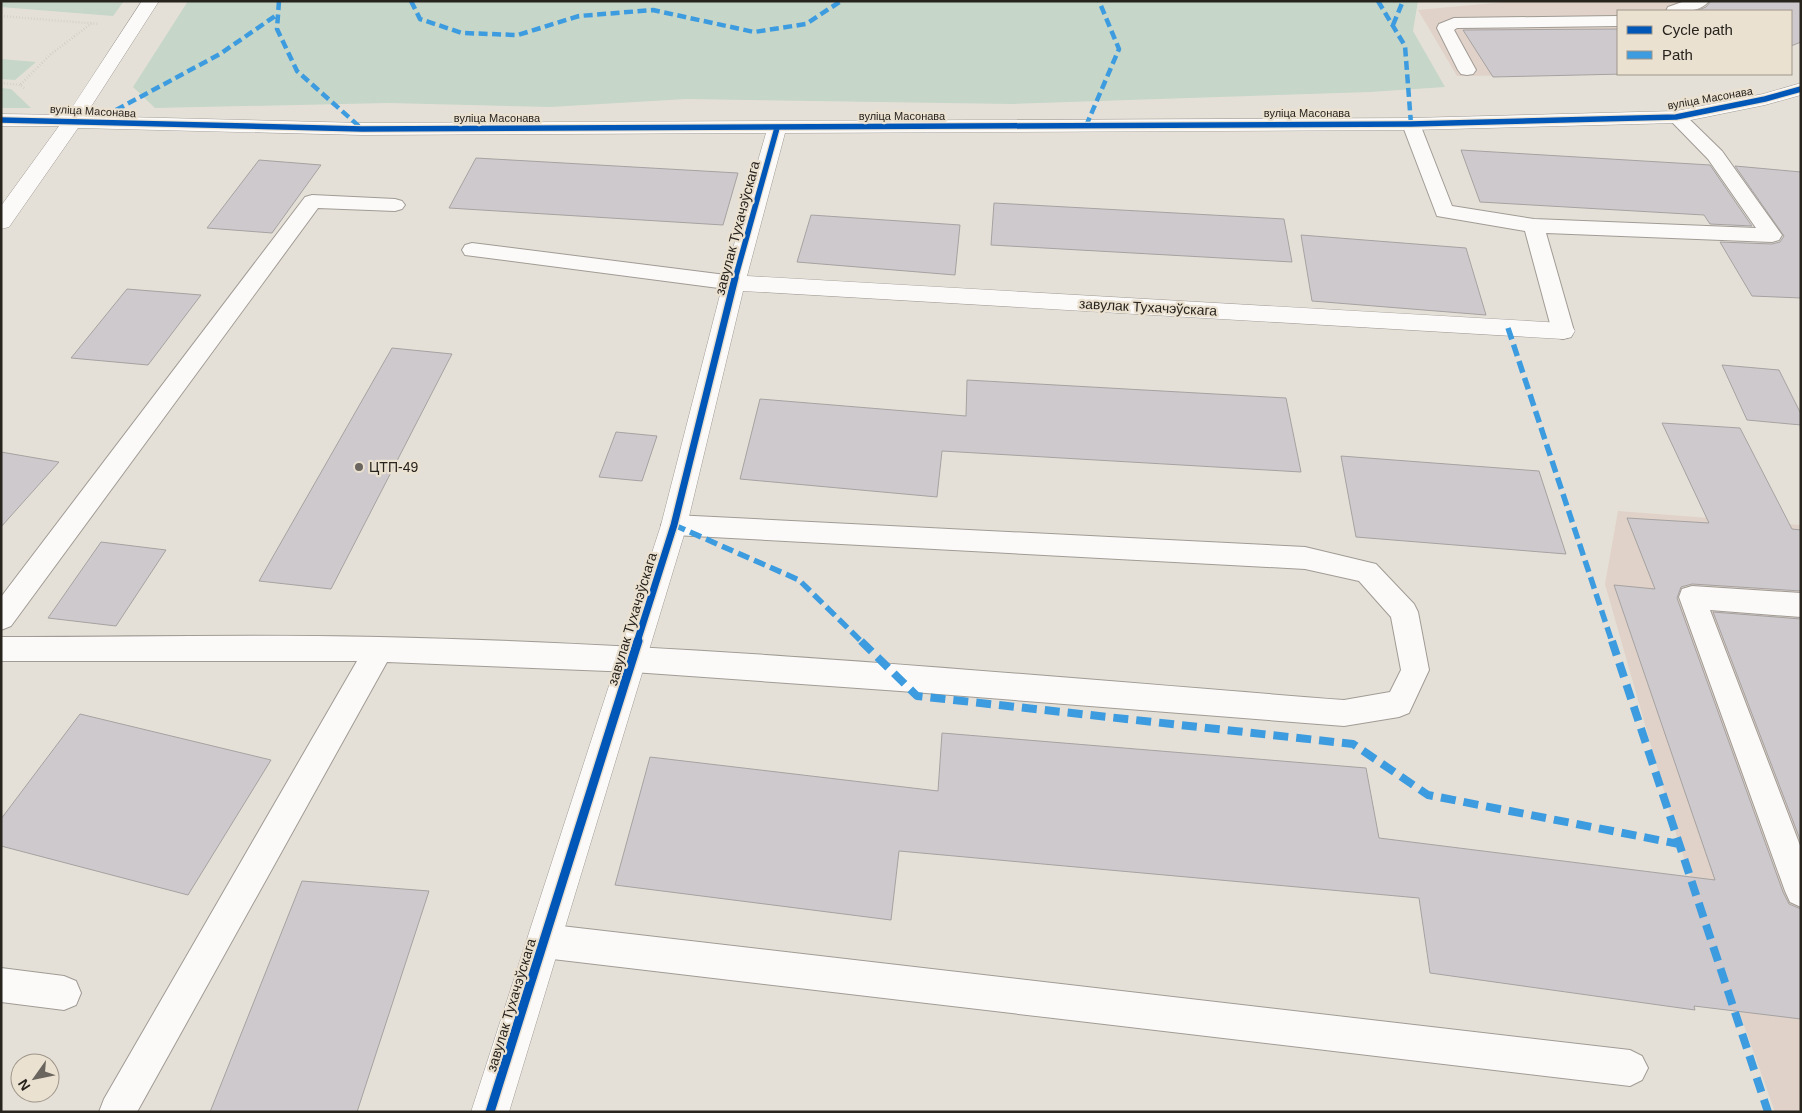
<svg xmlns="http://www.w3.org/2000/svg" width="1802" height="1113" viewBox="0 0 1802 1113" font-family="Helvetica,sans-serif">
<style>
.industrial{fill:#e0d2c8}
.green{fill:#c6d6c9}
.building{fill:#cec9cd;stroke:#a5a2a1}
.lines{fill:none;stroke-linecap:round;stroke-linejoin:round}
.service-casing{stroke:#a09b94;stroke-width:2}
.minor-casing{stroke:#a09b94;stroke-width:1}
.path{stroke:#c4c2be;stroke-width:2.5;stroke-dasharray:0.5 2.5;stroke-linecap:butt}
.service{fill:#fbfaf9;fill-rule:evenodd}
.minor{fill:#fbfaf9;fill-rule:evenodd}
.quiet-far2{stroke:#3d9cdf;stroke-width:4.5;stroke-dasharray:9 4.5;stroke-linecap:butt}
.quiet-far1{stroke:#3d9cdf;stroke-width:5.5;stroke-dasharray:12 5.5;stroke-linecap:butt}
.quiet{stroke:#3d9cdf;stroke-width:8;stroke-dasharray:15 8;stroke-linecap:butt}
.cycleway-far2-casing{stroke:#ebe1d1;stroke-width:8}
.cycleway-far1-casing{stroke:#ebe1d1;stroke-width:10}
.cycleway-casing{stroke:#ebe1d1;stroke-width:12}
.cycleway-far2{stroke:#0057b8;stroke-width:5.5}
.cycleway-far1{stroke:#0057b8;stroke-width:7}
.cycleway{stroke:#0057b8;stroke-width:9}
.poi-dot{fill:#6a655e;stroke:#ebe1d1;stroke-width:2}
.labels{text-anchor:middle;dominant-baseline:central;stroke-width:4.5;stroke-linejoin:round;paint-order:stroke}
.far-street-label{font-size:11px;fill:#27231d;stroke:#ebe1d1}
.street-label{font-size:14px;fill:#27231d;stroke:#ebe1d1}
.poi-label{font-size:14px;fill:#27231d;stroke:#ebe1d1;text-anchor:start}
</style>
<rect width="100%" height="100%" fill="#e5e0d7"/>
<path class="industrial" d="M1516,1H1801V42L1791,46V11H1618V74H1624L1457,76L1418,10Z
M1618,511L1801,525V1112H1775L1679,844L1605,584Z"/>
<path class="green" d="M1,1H124L113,16L1,7Z
M188,1H1418L1413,31L1445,87L1370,92L1012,104L687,99L550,107L388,103L155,108L133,87Z
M1,59L36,62L15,80L1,79Z
M1,88L11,89L31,108H1Z"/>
<path class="building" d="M1711,1H1801V42L1791,46V11H1696L1706,7Z
M1618,29V74H1624L1493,77L1463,30Z
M1461,150L1710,165L1752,226L1710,224L1704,215L1480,202Z
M476,158L738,173L723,225L449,208Z
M259,160L321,165L272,233L207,228Z
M1735,166L1801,172V298L1752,296L1720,242L1772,244L1780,242L1784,236Z
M994,203L1284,219L1292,262L991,245Z
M811,215L960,225L955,275L797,262Z
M1301,235L1466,248L1486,315L1312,301Z
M127,289L201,295L148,365L71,358Z
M392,348L452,354L331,589L259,581Z
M1722,365L1779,370L1801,414V425L1747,420Z
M967,380L1286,398L1301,472L942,451L937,497L740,479L760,399L966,416Z
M1662,423L1740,428L1792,529L1801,530V591L1692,584L1681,587L1677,598L1783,892L1789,904L1801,909V1019L1694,1006L1695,1010L1430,973L1419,898L899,851L891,920L615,885L650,757L938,791L942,733L1366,768L1379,838L1715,880L1614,585L1655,589L1627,518L1709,523Z
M616,432L657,436L642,481L599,477Z
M1,452L59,462L1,527Z
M1341,456L1539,471L1566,554L1356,537Z
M101,542L166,550L116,626L48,618Z
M1713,612L1801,619V842Z
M80,714L271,760L188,895L1,846V819Z
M302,881L429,891L357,1112H210Z"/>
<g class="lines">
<defs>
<path id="service" d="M1685,1H1709C1700,13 1679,12 1666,11L1668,7Z
M1618,16V26L1457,28L1454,30L1476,70L1473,74L1467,75L1461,74L1458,70L1437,28L1439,24L1454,18Z
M1676,111L1683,113L1722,151L1782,235L1779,240L1772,242L1546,233L1574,331L1571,337L1563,339L1555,337L1552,331L1525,231L1437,216L1402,124L1404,120L1411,118L1418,120L1420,124L1452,206L1534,219L1756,228L1708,159L1667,117L1669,113Z
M312,195L395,199L402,201L405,205L402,209L395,211L318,208L11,626L1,630V597L305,197Z
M472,243L734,276L742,278L745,283L742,288L734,290L465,255L462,250L465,245Z
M674,515L1305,547L1376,564L1414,604L1418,612L1429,670L1409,713L1399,717L1344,726L900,691L633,672L387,662L137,1112H99L104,1099L357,661H1V637C127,637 254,634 380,637C702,644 1023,675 1344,700L1390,692L1401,670L1391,617L1359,581L1305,569L674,535L665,532L661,525L665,518Z
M1692,586L1801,593V617L1710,610L1801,848V907L1790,902L1785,891L1679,597L1682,589Z
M544,924L1630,1050L1642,1056L1648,1068L1642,1080L1630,1086L544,958L532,953L527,941L532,929Z
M1,968L64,976L76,981L81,993L76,1005L64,1010L1,1002Z"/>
<path id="minor" d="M142,1H159L85,116L362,123L1411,118L1676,111L1763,94L1801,83V95L1765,105L1676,123L1411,130L785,133L747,276L1563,323L1571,325L1575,331L1571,337L1563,339L743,291L687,525L509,1112H471L661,525L723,283L766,133L362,135L78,128L9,227L1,229V206L59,126H1V114L67,115Z"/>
</defs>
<use href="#service" class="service-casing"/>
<use href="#minor" class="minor-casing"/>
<path class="path" d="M1,16L99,24
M1,83L20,85
M24,88L20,85L51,54L92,23"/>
<use href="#service" class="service"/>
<use href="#minor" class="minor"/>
<path class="quiet-far2" d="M279,1L277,29L297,71L361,128
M411,1L420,19L462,33L518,35L579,16L653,10L754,32L806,24L841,1
M1378,1L1405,46L1411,124
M1393,25L1403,1
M116,110L220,54L278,14
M1086,126L1119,49L1099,1"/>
<path class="quiet-far1" d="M1508,328L1612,642
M674,525L799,580L862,642"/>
<path class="quiet" d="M861,641L917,696L1353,744L1428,795L1679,844
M1612,641L1768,1112"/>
<defs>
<path id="cycleway-far2" d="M1,120L362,129L1411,124L1676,117L1765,99L1801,89
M735,279L777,128"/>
<path id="cycleway-far1" d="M637,642L674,525L735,278"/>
<path id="cycleway" d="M490,1112L638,641"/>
</defs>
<use href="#cycleway-far2" class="cycleway-far2-casing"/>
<use href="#cycleway-far1" class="cycleway-far1-casing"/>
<use href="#cycleway" class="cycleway-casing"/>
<use href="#cycleway-far2" class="cycleway-far2"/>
<use href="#cycleway-far1" class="cycleway-far1"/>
<use href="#cycleway" class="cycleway"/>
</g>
<circle class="poi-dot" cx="359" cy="467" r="5"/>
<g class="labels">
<g class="far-street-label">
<text transform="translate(1710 98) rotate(-10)">вуліца Масонава</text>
<text transform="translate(93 111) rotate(3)">вуліца Масонава</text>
<text x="1307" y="113">вуліца Масонава</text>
<text x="902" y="116">вуліца Масонава</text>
<text x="497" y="118">вуліца Масонава</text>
</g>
<g class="street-label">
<text transform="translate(737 228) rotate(-75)">завулак Тухачэўскага</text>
<text transform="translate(1148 307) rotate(3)">завулак Тухачэўскага</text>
<text transform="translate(632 619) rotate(-73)">завулак Тухачэўскага</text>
<text transform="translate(511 1005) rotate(-73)">завулак Тухачэўскага</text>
</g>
<g class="poi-label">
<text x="369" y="467">ЦТП-49</text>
</g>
</g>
<rect width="1802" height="1113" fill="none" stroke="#27231d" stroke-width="5"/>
<rect x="1617" y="10" width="175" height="65" fill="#ebe1d1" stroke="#9d9589"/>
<rect x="1627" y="26" width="25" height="8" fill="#0057b8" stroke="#9d9589"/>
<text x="1662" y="35" font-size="15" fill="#27231d">Cycle path</text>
<rect x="1627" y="51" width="25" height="8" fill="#3d9cdf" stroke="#9d9589"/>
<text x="1662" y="60" font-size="15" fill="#27231d">Path</text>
<g transform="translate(35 1078) rotate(237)"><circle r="24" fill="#ebe1d1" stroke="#9d9589"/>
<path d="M0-4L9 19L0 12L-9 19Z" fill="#6a655e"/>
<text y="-8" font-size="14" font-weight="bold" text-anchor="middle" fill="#27231d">N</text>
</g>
</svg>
